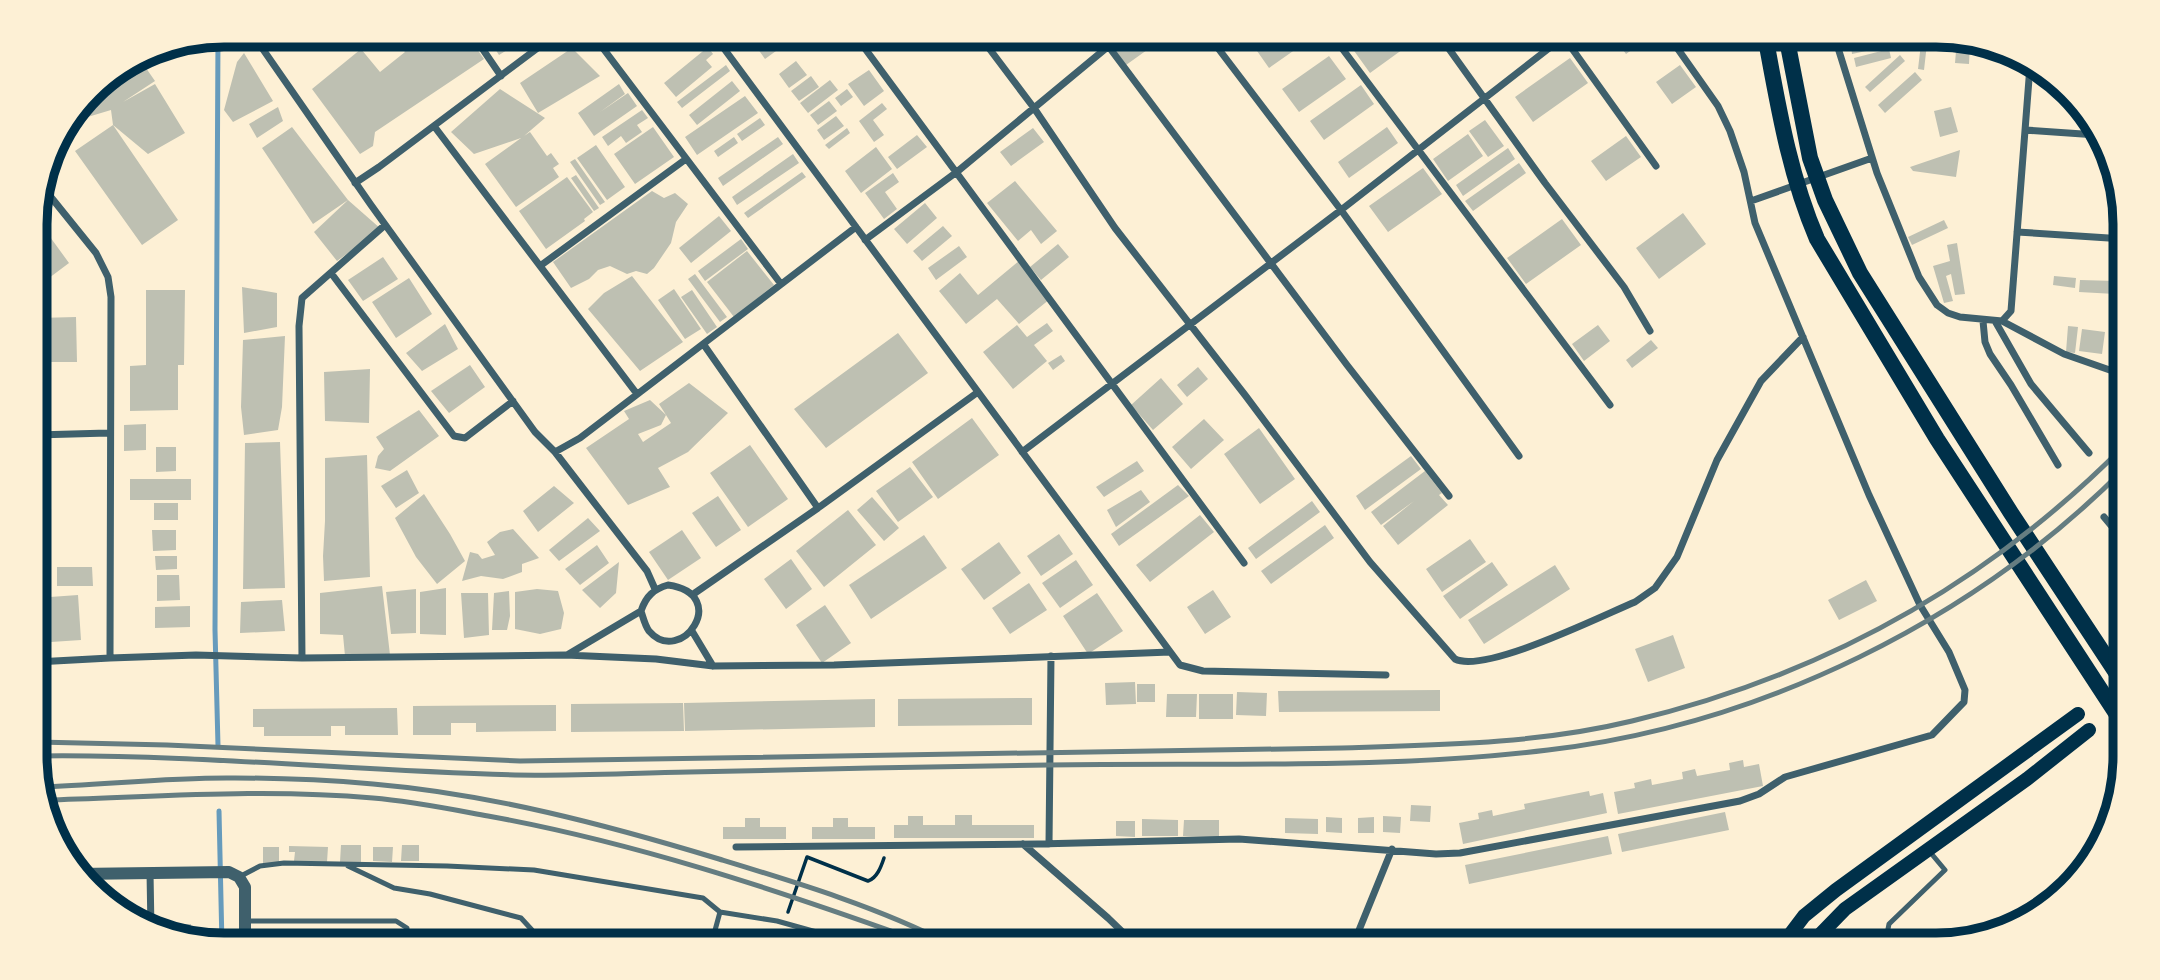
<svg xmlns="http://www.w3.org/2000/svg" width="2160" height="980" viewBox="0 0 2160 980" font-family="Arial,sans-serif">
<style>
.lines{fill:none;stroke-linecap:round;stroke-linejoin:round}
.stream{stroke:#669bbc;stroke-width:5}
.building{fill:#bec0b2;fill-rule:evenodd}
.path{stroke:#003049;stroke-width:3.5}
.service{stroke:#3f606c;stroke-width:5}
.minor{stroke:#3f606c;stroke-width:7}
.tertiary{stroke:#3f606c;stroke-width:12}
.secondary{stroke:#003049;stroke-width:14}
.primary{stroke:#003049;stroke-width:16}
.rail{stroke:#657d81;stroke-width:5}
.rim{fill:none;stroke:#003049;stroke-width:9}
</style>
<rect width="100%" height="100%" fill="#fdf0d5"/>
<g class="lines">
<path class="stream" d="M218,746L215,630L218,36
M219,811L222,945"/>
</g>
<path class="building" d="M383,35H467L484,59L375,132L373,146L360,154L312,89L361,49L380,72L405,52L397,43Z
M486,35H532L499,55Z
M754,35H781L787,43L765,59L750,38Z
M1130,35H1168L1126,65L1113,47Z
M1259,35H1316L1269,68L1250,41Z
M1370,35H1398L1406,47L1370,73L1352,48Z
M1612,35H1639L1643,42L1626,54Z
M1895,35H1920L1919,41L1895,39Z
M1922,35H1928L1924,70L1918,69Z
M1930,35L1952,38V49L1929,48Z
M1889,38L1890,46L1852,54L1851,46Z
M1957,39L1970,42L1969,64L1955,63Z
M708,47L713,54L706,60L712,67L676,97L664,83Z
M572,48L600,76L538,113L520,83Z
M1889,49L1891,58L1856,67L1854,58Z
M244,53L273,101L233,122L224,110L237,62Z
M1900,55L1905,61L1870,92L1865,87Z
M1329,56L1346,79L1299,112L1282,89Z
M139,58L155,81L123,102L155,84L185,133L148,154L113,125L111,110L81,119L78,115L71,119L99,82Z
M1570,58L1588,83L1533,122L1515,97Z
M796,61L807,75L789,88L779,74Z
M726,65L730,71L682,108L677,102Z
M1680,65L1696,87L1672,104L1656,82Z
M869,70L884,91L864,106L848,84Z
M1915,72L1922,80L1885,113L1878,105Z
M811,76L819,87L799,101L791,91Z
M830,80L838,90L808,113L800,103Z
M732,81L740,91L697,125L689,115Z
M619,84L625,94L600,112L628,93L637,106L594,136L578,113Z
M1361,85L1374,104L1324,140L1310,121Z
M500,89L545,118L524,136L530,132L547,156L551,153L559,164L553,168L559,177L516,207L485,164L521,138L474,154L451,132Z
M847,89L853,97L841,106L835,98Z
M745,96L758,113L697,155L685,137Z
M829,101L837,111L818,125L810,115Z
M882,103L887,109L873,120L884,135L874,142L859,121Z
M278,107L283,121L257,138L249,124Z
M1951,107L1958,132L1940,137L1934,111Z
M642,110L648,118L637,125L642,132L626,143L621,136L608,146L602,137Z
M836,116L844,126L824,140L817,130Z
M760,118L765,125L742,141L737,134Z
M1485,120L1504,146L1488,157L1469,131Z
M113,125L178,220L142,245L75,151Z
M292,127L348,200L381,229L337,261L314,232L348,200L313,224L262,148Z
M653,127L674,157L635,184L614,154Z
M1387,127L1398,143L1349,178L1338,162Z
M847,128L850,133L829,149L825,145Z
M1033,128L1044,142L1011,166L1000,152Z
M1468,134L1483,156L1448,181L1433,159Z
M917,135L927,147L897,169L888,157Z
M1626,136L1641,157L1606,181L1591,161Z
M734,137L738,143L718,157L714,151Z
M778,137L783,144L723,186L718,178Z
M596,145L625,187L607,200L577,158Z
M876,147L892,169L861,193L845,171Z
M1508,148L1515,159L1463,196L1456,185Z
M1960,150L1956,177L1913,171L1910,167Z
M793,154L799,163L737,205L732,197Z
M575,159L605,202L600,205L570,162Z
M1519,163L1526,173L1473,211L1465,201Z
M1423,168L1442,194L1388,232L1369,206Z
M802,172L806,177L748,218L744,213Z
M893,173L899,182L885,192L897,209L884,219L865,193Z
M576,175L599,208L594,211L571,178Z
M567,177L593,212L584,219L585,221L546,249L519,211Z
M1015,181L1057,231L1041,244L1031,230L1018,241L987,203Z
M652,191L664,198L675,193L688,204L676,222L671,243L654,268L647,274L636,271L627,274L610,266L598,270L589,279L571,288L553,262Z
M925,203L937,218L907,244L894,229Z
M1683,213L1706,244L1659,279L1636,248Z
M719,216L731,231L691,263L679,248Z
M1562,219L1581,245L1526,284L1507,258Z
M1944,220L1948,228L1912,245L1908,237Z
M943,226L952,236L922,261L913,251Z
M45,230L69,263L41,284L36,276L35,237Z
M741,239L748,249L705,281L698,271Z
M1957,243L1965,294L1955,295L1951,274L1946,276L1953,301L1944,303L1933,266L1950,261L1947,245Z
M1058,244L1069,257L1041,280L1030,267Z
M959,246L967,257L936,280L928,268Z
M747,251L774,285L734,317L707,282Z
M383,257L398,279L363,301L348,280Z
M1019,261L1050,299L1019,324L997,299L966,324L939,291L960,273L978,295Z
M2122,261H2124V306H2117Z
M695,274L727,317L720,322L688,279Z
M632,276L683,342L640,371L588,309L604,293Z
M2054,276L2076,278L2075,288L2053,285Z
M409,278L432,314L396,338L372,302Z
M2080,280L2116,281L2115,294L2079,292Z
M242,287L277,293V327L244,333Z
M674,289L701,329L685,339L658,300Z
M146,290H185L184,365H178V410L130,411V366L146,365Z
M692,290L717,327L707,334L681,297Z
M76,317L77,362H39L38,318Z
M1047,323L1053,331L1034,345L1047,361L1013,389L983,352L1017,325L1027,337Z
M445,324L458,349L422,371L406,353Z
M1598,325L1610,341L1584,361L1572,344Z
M2068,326L2078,327L2075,353L2066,352Z
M2082,329L2105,332L2102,354L2079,351Z
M898,333L928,373L826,448L794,409Z
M285,336L282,407L278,430L244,435L241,407L243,340Z
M1651,340L1658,348L1632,368L1626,360Z
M1061,355L1065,361L1053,370L1048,363Z
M470,365L485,387L449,413L431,391Z
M1198,367L1208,379L1187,397L1177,385Z
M370,369L369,423L325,421L324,372Z
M1161,378L1183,404L1153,430L1131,405Z
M689,383L728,413L688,452L658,468L670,487L628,505L586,448L629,419L624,411L650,400L666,415L659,404ZM666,415L671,423L643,442L638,434L661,425Z
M419,410L439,436L390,471L375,468L378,456L384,449L376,437Z
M972,418L999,455L938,499L912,462Z
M1204,419L1224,440L1191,469L1172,447Z
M146,424V450L124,451V425Z
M1259,428L1295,479L1260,504L1224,454Z
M280,442L285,588L243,589L245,443Z
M750,445L788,499L748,527L710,473Z
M156,447H176V471L156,472Z
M367,455L370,577L324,581L323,556L325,521V458Z
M1411,456L1421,469L1365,510L1356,496Z
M1137,461L1144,471L1104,497L1096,487Z
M910,467L933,497L898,522L876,491Z
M407,470L419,493L396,508L381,486Z
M1425,471L1442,493L1439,495L1448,505L1398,545L1383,526L1414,501L1381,525L1371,512Z
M130,479H191V500H130Z
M1178,485L1189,496L1119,546L1111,534Z
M554,486L574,503L538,532L523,511Z
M1141,490L1150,502L1116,527L1107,510Z
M424,494L450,534L465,561L437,584L416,557L395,518Z
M718,496L741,530L716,547L692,513Z
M872,497L899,528L884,541L857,510Z
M1312,501L1320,512L1256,559L1248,548Z
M154,503H178V520H154Z
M848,510L876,545L824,587L796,551Z
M1200,515L1214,532L1150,582L1136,565Z
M588,518L600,531L559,561L549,550Z
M1325,525L1334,538L1271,584L1261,571Z
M513,529L539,558L522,564V572L503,579L481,576L462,581L470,552L478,554L482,559L495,555L487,542L500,532Z
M152,530H176V550L153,551Z
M682,530L701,558L668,580L649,552Z
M1059,534L1073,554L1041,576L1027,556Z
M924,535L947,568L871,619L849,585Z
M1470,539L1486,562L1442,592L1426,569Z
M999,542L1021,573L984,600L961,569Z
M597,545L609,563L580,585L565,569Z
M155,556H177V569L156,570Z
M791,559L812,589L786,609L764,579Z
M1076,560L1093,585L1060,608L1042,583Z
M619,562L616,593L600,608L582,590Z
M1492,562L1508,585L1460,619L1443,596Z
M1555,565L1570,589L1484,644L1468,620Z
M57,567H92L93,586H57Z
M157,575H179L180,600L157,601Z
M1866,580L1877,601L1839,620L1828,600Z
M1029,583L1047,610L1010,634L992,608Z
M382,586L390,655L345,656L343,635L320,634V593Z
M446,588V635L420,634V592Z
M416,589V633L391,634L386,592Z
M537,589L558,591L564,613L561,629L540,634L515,629V592Z
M1213,590L1231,617L1205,634L1187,607Z
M509,591L510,616L507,630H492L494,593Z
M461,593H488L489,635L464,638Z
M1097,593L1123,631L1088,654L1063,616Z
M78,595L81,640L36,643V598Z
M282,600L285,631L240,633L241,602Z
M825,605L851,643L822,663L796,625Z
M190,606V627L155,628V607Z
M1673,635L1685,668L1648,682L1635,649Z
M1135,682L1136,704L1106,705L1105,683Z
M1137,684H1155V702H1137Z
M1440,690V711L1279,712L1278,691Z
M1237,692L1267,693L1266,716L1236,715Z
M1167,694H1197L1196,717H1166Z
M1199,694H1233V719H1199Z
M1032,698V725L898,726V699Z
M875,699V727L685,731L684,703Z
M683,703L684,731L571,732V704Z
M556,705V731L476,732V723H451V735H413V706Z
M397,708L398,735H345V726H331V736H264V727H253V709Z
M1743,760L1744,767L1759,764L1763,786L1618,814L1614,792L1635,788L1634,783L1651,779L1652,785L1683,779L1682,772L1695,769L1697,776L1730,770L1729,763Z
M1589,791L1590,796L1603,793L1607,813L1463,844L1459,823L1479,819L1478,813L1492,810L1493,816L1525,809L1524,804Z
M1411,805L1431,806L1430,822L1410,821Z
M1725,812L1729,830L1622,852L1618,834Z
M955,815H972V825H1034V838H894V825H908V816H923V825H955Z
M1383,816L1401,817L1400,833L1383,832Z
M1326,817L1342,818V833L1326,832Z
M1374,817V833H1358V818Z
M745,818H760V827H786V839H723V827H745Z
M833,818H848V827H875V839H812V827H833Z
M1285,818L1318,819V834L1285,833Z
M1142,819L1178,820V836H1142Z
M1184,820H1219V837L1183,836Z
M1116,821H1135V837L1116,836Z
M1608,836L1612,854L1469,884L1465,865Z
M341,845H361V862H340Z
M402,845H419V861H401Z
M289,846L328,847L327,862L294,861L295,852H289Z
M263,847H279V863L263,864Z
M373,847H393L392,862L373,861Z
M124,910H146V926Z
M156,924H191V938L156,931Z"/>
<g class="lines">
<path class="path" d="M788,912L807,857L868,881C877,878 881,867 884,858"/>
<path class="service" d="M348,866L394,888L430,894L521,918L532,930L537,945
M239,877L260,866L284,863L447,866L534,870L703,898L720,912L777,921L863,945
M245,921H396L407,928L408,945
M711,945L720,912
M1891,945L1887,934L1889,924L1945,870L1930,852"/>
<path class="minor" d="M253,35L371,205L535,432L555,452L580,438L856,227
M473,35L501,76
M593,35L781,284
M714,35L1180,665L1203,671L1386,675
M855,35L1244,563
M979,35L1034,108L1115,228L1245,395L1370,562L1455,659C1485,674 1601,616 1635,602L1655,588L1677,557L1717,460L1761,381L1803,337
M1100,35L1347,365L1449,496
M1208,35L1341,210L1519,456
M1332,35L1610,405
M1439,35L1545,183L1624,287L1650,331
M1834,35L1877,173L1919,277L1937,305L1948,313L1960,317L2002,321L2064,354L2124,375
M1563,36L1656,166
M434,126L637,394
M2025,130L2097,135
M355,183L379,167L555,35
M42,186L96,253L108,277L111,297L110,658L196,655L302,658L566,655L656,659L713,666L834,665L1170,652
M1751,201L1872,158
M2017,232L2124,239
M865,240L958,171L1122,35
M540,266L686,159
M331,273L454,436L465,438L513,401
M1983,321L1985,342L1990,354L2011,385L2058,465
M1995,321L2031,384L2089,453
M2002,321L2011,311L2030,66
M704,345L818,508
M36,397L37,435
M36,435L108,433
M555,452L647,571L655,589
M1022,452L1341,210L1566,35
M2104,517L2124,541
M668,585C732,594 681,668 649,631C645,626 643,617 641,611C646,596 654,589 668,585Z
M692,595L818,508L978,392
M692,631L713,666
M567,655L641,611
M302,658L299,326L302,298L385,225
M36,662L110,658
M1023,844L1108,918L1136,945
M1049,844L1051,656
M736,847L1038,844L1239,839L1436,854L1460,853L1740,801L1759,794L1785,777L1932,735L1964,702L1965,690L1949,652L1920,605L1869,495L1755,223L1744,172L1730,131L1718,106L1668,35
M150,872L151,930
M1353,945L1392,849"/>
<path class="tertiary" d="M77,874L229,872L239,877L245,887V945"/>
<path class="secondary" d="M1782,945L1804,916L1836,890L2078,714
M1810,945L1845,909L2027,779L2089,730"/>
<path class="primary" d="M1765,35C1778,105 1789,174 1817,239L1937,439L2125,727
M1786,35L1810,158L1825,200L1860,273L2011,513L2125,686"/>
<path class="rail" d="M37,742L167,745L520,761L1342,748C1439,745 1537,744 1632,721C1821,676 1987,584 2124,446
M37,756C196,754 356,771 515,775C573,776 631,773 689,772C809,769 928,767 1048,765C1214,762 1383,770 1548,750C1761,725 1973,621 2124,469
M39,787C104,785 170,777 235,778C280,778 327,780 373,784C490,794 607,825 719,859C798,883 878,907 952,945
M45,800C154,797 263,788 373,798C411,801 450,809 488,816C631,842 768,887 905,936L922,945"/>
</g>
<path d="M0 0H2160V980H0ZM224 47H1936A177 177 0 0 1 2113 224V756A177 177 0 0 1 1936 933H224A177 177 0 0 1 47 756V224A177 177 0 0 1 224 47Z" fill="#fdf0d5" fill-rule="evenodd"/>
<path class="rim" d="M224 47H1936A177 177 0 0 1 2113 224V756A177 177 0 0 1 1936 933H224A177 177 0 0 1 47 756V224A177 177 0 0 1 224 47Z"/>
</svg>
